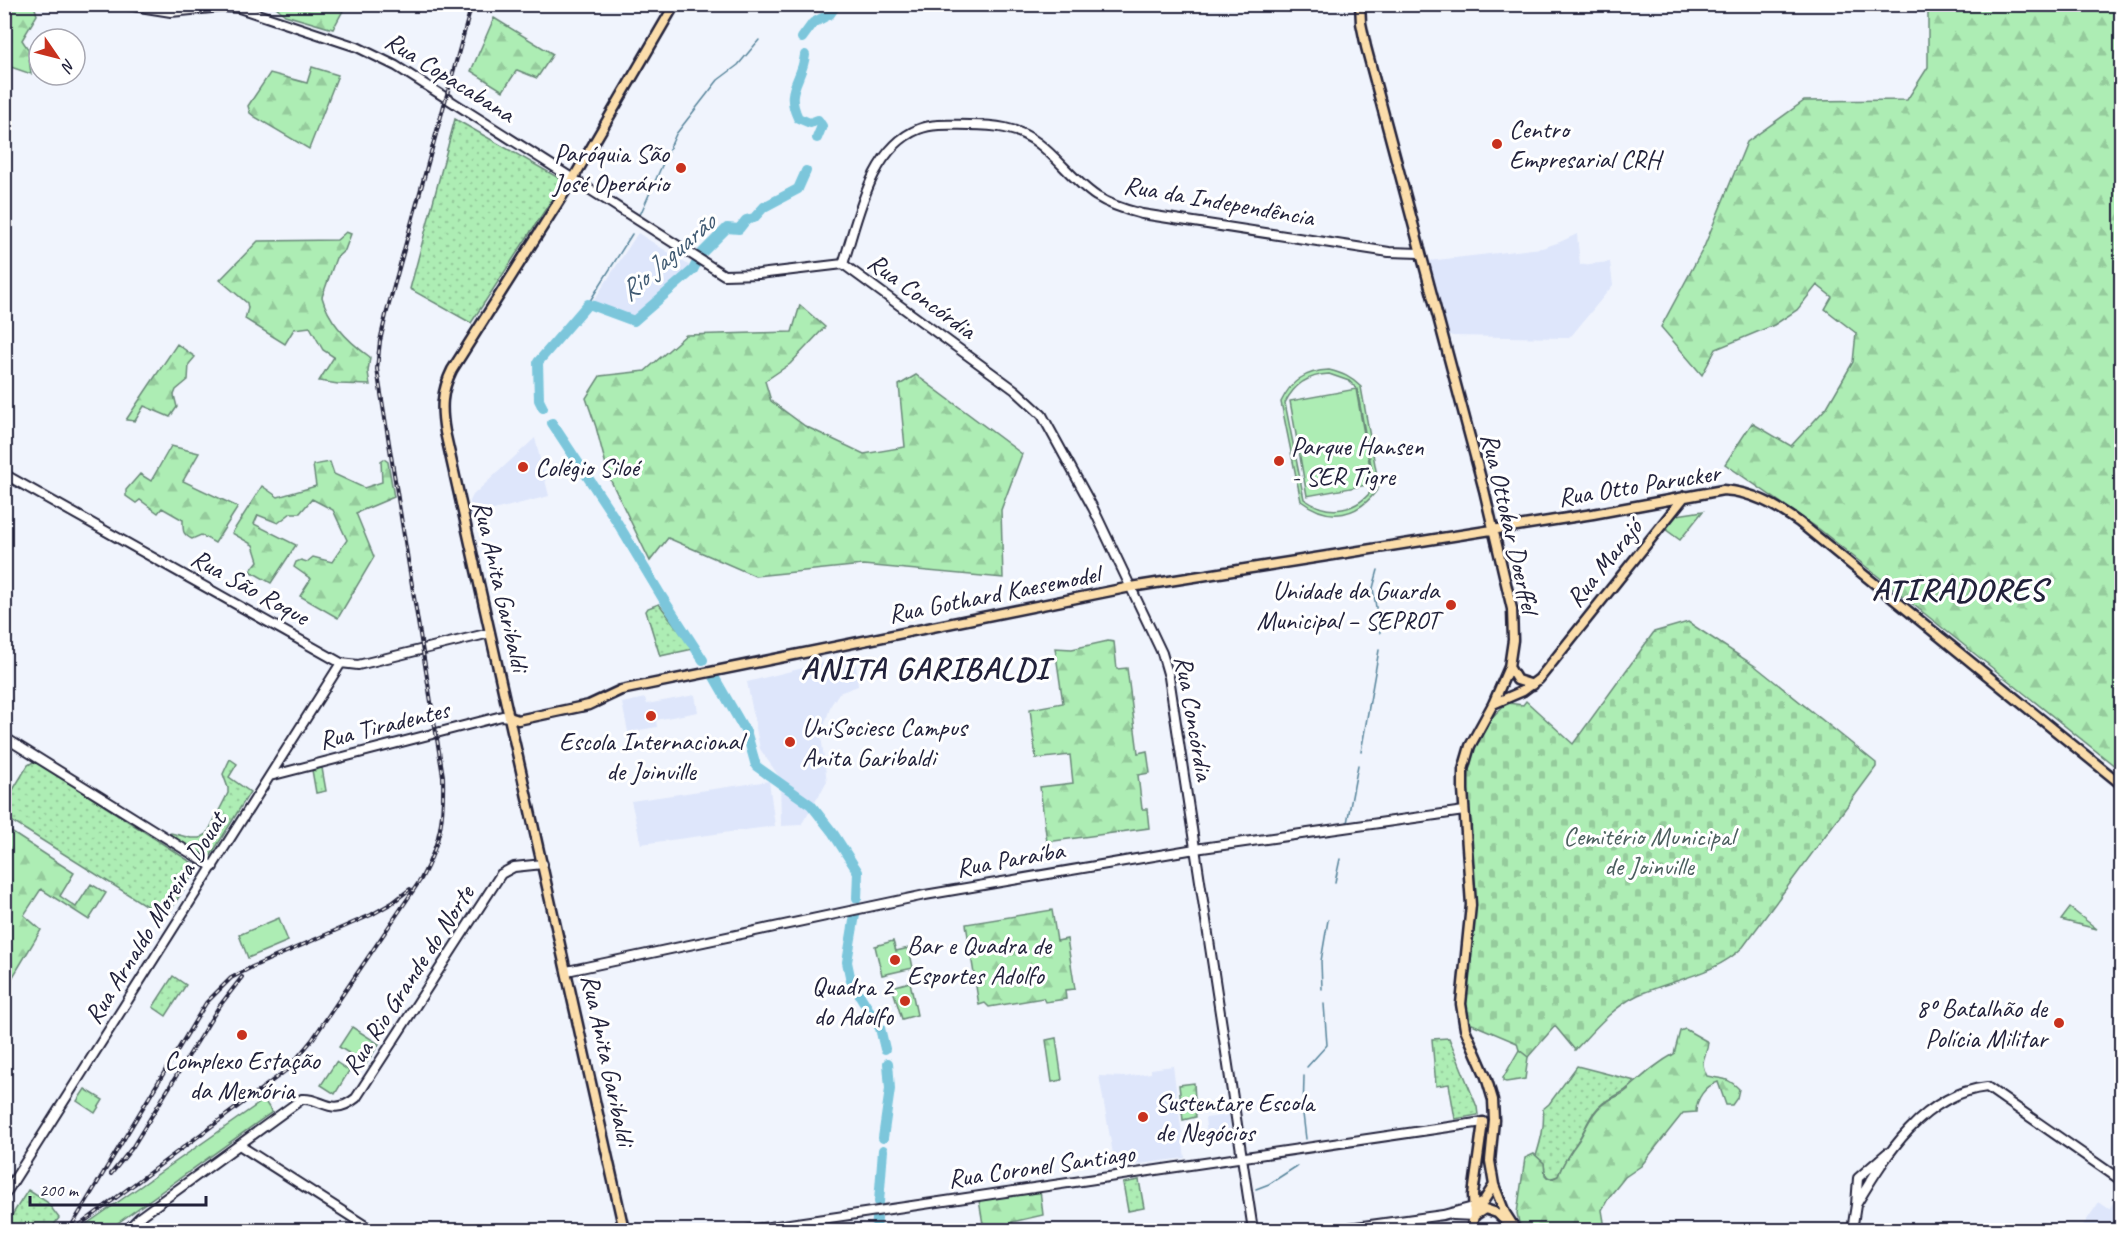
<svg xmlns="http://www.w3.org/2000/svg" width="2126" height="1235" viewBox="0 0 2126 1235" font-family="Caveat,sans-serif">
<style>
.built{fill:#dee6fb}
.grass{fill:url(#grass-dots);stroke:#688878;stroke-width:1.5}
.forest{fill:url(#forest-firs);stroke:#688878;stroke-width:1.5}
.cemetery{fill:url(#cemetery-stones);stroke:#688878;stroke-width:1.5}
.park{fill:#adedb4;stroke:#688878;stroke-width:1.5;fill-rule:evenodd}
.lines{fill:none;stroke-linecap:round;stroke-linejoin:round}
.stream{stroke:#57849b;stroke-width:1.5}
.river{stroke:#7bc6db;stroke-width:10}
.secondary-casing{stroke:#22223b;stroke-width:12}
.primary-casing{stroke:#22223b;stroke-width:13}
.secondary{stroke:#fff;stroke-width:8}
.primary{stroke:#fbddab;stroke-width:8}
.rail-casing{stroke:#22223b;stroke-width:4}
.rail{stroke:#fff;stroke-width:1.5;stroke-dasharray:4.5;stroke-linecap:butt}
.poi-dot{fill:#c8321e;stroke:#fff;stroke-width:2}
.labels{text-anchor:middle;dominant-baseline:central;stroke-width:6;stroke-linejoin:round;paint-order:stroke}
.street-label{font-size:26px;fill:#22223b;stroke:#fff}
.poi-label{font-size:26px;fill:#22223b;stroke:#fff;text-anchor:start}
.park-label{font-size:26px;fill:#4c5f5f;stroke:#fff}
.water-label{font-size:27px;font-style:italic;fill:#415b73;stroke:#fff}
.district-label{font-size:32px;font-weight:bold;letter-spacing:1.5px;fill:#22223b;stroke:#fff}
</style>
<defs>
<pattern id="grass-dots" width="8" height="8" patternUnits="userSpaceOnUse" patternTransform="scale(1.5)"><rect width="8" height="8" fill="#adedb4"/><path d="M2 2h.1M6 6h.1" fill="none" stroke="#95cb9c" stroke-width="1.8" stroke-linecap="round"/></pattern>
<pattern id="forest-firs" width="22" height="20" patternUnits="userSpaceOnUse" patternTransform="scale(1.5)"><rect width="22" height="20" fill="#adedb4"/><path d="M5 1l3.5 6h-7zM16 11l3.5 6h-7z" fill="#95cb9c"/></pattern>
<pattern id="cemetery-stones" width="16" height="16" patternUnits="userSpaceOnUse" patternTransform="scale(1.5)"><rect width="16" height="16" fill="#adedb4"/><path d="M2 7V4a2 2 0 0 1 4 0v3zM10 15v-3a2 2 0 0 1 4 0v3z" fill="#95cb9c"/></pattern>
</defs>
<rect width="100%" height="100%" fill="#f0f4fd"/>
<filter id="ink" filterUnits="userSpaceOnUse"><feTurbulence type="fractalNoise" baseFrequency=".0167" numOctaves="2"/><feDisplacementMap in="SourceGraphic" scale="12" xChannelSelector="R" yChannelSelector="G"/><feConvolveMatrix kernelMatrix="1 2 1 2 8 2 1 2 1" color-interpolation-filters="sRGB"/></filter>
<g filter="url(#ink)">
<path class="built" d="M638,233L693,268L634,318L592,303Z
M1577,234L1580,265L1610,262L1613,285L1572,335L1567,338L1452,336L1447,333L1428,261L1542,248L1560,242Z
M535,438L549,496L470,516V501L473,495Z
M855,655L858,686L839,693L831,705L821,735L827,782L801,825L781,826L780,778L760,749L747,682Z
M695,695L698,712L656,720L657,727L628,732L622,703L645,698L647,704Z
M769,781L775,826L641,844L631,801Z
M1173,1066L1185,1158L1117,1167L1115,1165L1099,1076L1124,1077L1151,1073V1069Z
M1229,1115L1231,1132L1207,1135L1205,1118Z
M2117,1198L2120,1201L2113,1212L2121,1218L2122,1222L2116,1230H2080L2099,1202L2109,1209Z"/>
<path class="grass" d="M455,119L564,181L471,323L410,289Z
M659,604L693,649L660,656L646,611L648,608Z
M230,759L237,764L229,777L250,792L210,857L205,858L167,835L171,833L191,838H200L207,834L228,793V788L223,774Z
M35,761L197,866V868L167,916L164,917L5,817V803L28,765Z
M322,768L326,791L316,793L312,770Z
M173,976L186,985L166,1016L153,1007Z
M1449,1038L1477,1107L1478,1115L1455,1119L1449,1084L1436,1086L1432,1039Z
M1577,1066L1635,1081C1623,1095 1616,1094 1603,1103C1591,1112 1587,1126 1579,1139C1571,1152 1563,1162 1558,1176C1545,1182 1545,1173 1544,1163L1536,1156C1541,1140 1545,1125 1543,1109L1549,1104Z
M1139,1180L1144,1208L1128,1211L1123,1183Z
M28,1190L47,1202L59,1218L50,1230H11L5,1226Z"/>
<path class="forest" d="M5,4L34,5L37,15L22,40L28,49L31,74L5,65Z
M274,5H346L333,29L285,15Z
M1928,5H2121L2122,564L2114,566L2122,610L2121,771L1819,529L1725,464L1752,423L1791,446L1827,407L1853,362L1856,333L1825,309L1832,297L1817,285L1797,310L1774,325L1716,349L1702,375L1661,327L1704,247L1747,142L1804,101L1907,100L1928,67Z
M494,18L553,54L537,78L517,70L503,91L471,71Z
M312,67L338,75L309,149L255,117L250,113L248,106L270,73L307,83Z
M346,232L351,234L345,250L336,258L322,297C329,323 349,342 370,357L368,372L370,385L338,384L319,381L334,357L323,350L310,327L294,329L285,344L245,319L248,308L247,303L220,280L258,241L337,240Z
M800,305L825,327L790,364L765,381L771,401L805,426L864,454L905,447L899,385L916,375L1022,454L1001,510L1003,578L863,565L755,576L668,538L650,561L609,477L596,427L586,398L600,376L645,371L686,335L792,332Z
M177,344L195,357L189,364L188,380L176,390L174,395L177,407L170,417L144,406L135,421L126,420Z
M171,446L199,453L183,481L238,507L215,543L201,535L192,539C182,534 183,531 183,520L162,508L158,513L140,500L136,503L126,496V490L140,474L151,481Z
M384,459L388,462L394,497L356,513L374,557L338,618L300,596L311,579L294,567L296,562L301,560L307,562L313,557L332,562L347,540L333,510L312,499L300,513H291L278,523L258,515L254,524L296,545L271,583L250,571L258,561L253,545L232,533L262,486L278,497L316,486L313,465L330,462L334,474L364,488L382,482L381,461Z
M1108,641L1114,642L1117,669L1127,668L1138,753L1147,751L1150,773L1138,775L1142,809H1147L1149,828L1047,842L1040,787L1073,783L1070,755L1036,759L1030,709L1063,703L1055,648L1072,649Z
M5,828L74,873L60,896L76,907L91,884L106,893L89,920L41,889L24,915L41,930L5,990Z
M1052,910L1057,941L1067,939L1075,989L1065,990L1066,999L1045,1002L1043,998L989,1007L985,1003L979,1005L966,924Z
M1685,1029L1708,1042C1707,1058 1698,1059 1707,1076C1723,1080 1726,1076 1739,1089L1737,1098L1732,1105H1726L1718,1082C1705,1086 1696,1099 1696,1112L1683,1113L1641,1166L1625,1177L1609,1197L1602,1210L1604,1222L1601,1230H1580L1577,1227L1565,1230H1526L1519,1223L1517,1213L1525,1158L1534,1154L1544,1163L1545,1175L1548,1178L1552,1179L1558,1176C1563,1162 1570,1152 1579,1140C1587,1127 1590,1115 1602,1105C1609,1098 1619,1097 1626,1091C1641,1078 1655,1064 1674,1054L1680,1031Z
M1056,1038L1062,1080L1052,1082L1046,1040Z
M1194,1083L1196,1117L1183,1120L1179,1085Z
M1040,1190L1043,1215L1012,1222L1014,1230H984L979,1200Z"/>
<path class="cemetery" d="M1688,622L1755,666L1876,763V767L1743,947C1715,975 1673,979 1638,995C1613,1007 1593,1031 1575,1050L1555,1026L1528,1057L1519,1050L1517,1043L1472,1024C1459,1015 1471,934 1473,916C1478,864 1459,812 1471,760C1476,739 1490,715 1508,703L1523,705L1526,701L1573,744L1654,632Z"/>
<path class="park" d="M1329,370C1342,373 1351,377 1361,387L1379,487C1359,517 1330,523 1301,501L1281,402C1291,381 1305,371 1329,370ZM1329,374L1349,381L1357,389L1375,486C1358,512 1329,517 1304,499L1285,403C1294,384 1308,375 1329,374Z
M1356,389L1373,484L1307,496L1290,401Z
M1703,511L1680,540L1665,529L1677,515Z
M2070,908L2097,929L2061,920Z
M279,918L288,941L248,958L239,935Z
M893,941L896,951L909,948L913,968L882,975L875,946Z
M910,982L917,1015L902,1019L892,987Z
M352,1027L379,1044L366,1064L339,1047Z
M1519,1050L1528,1057L1525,1079L1506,1082L1503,1081V1078Z
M336,1062L349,1071L335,1094L321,1085Z
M85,1089L103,1100L95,1113L77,1101Z
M264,1100L272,1112L108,1230H78Z"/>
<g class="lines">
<path class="stream" d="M640,215L676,134L718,80L738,65L759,40
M588,304L632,234
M1378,570L1373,588L1380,633
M1361,752L1379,650
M1347,823L1358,765
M1335,882L1340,859
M1322,989L1321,961L1328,920
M1307,1067L1327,1045L1324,1004
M1304,1076L1303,1114L1306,1139
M1256,1189L1269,1184L1297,1166"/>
<path class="river" d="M802,38L813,23L830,14L837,4
M805,55C802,82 784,89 798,118L810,123L818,120L822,126L817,138
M543,408L539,400L538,362L588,304L634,321L693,270L701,254L727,228L739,229L746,220L754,218L764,207L798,189L806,171
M552,423L614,517L662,597L703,660
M713,675L747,734L756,766L811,805L833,833L858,872L857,898
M851,981L847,962L855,915
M859,994L880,1028L885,1049
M883,1138L890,1089L888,1063
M879,1202L883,1150
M876,1230L877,1219"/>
<defs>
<path id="secondary" d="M121,4L171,12L222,7L239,8L357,47L396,66L724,275L759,274L843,264
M843,264L1015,390L1042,415L1093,508L1162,653L1169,677L1253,1230
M843,264C858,219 870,148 919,129C934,123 953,125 969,125C994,125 1017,127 1038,143C1059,159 1074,181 1096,196C1110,205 1126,210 1142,214L1389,252L1420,253
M4,474L341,663L358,665L490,633
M4,737L213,867
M270,776L502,716L509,717
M567,971L925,895L1195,849L1464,811
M239,1145L372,1230
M4,1196L341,663
M1856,1205C1886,1155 1923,1094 1987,1087L2122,1181
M1453,1215L1474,1216
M127,1230L140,1217L302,1099C322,1097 331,1118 356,1098L501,874L514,867L543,864
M748,1230L1483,1122
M1334,1230L1443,1215L1473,1207
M1852,1230L1856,1205L1858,1178L1887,1153"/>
<path id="primary" d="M1360,4L1361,23L1366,47L1484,490L1512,609L1513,640L1509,667L1493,704L1470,746L1463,770V790L1471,905L1461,1004L1465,1029L1486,1077L1493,1100L1494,1120L1490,1161L1494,1185L1505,1213L1516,1230
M1509,667L1517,680L1533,685
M1493,704L1523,691L1539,679L1685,496
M509,717L518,720L589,705L621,690L1131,587L1593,514L1723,490C1753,492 1775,505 1799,522L2122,785
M1473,1207L1483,1202L1494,1185
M1474,1216L1485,1209L1497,1213L1507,1223
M624,1230L445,432C441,409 441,392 452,370L573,179L675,4
M1471,1230L1474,1216L1473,1195L1483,1122"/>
</defs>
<use href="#secondary" class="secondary-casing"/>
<use href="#primary" class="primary-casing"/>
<use href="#secondary" class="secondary"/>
<use href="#primary" class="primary"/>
<defs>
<path id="rail" d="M111,1174L132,1148L218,1008L242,977
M69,1230L206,1003L231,978L252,967L371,915L392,903L410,889
M73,1230L288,1069L312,1040L421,879C441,842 444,818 443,776L377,369L380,341L386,315L472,4"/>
</defs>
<use href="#rail" class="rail-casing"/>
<use href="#rail" class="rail"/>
</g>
</g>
<g class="poi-dot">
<circle cx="1497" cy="144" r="6"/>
<circle cx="681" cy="168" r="6"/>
<circle cx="1279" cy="461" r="6"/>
<circle cx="523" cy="467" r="6"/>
<circle cx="1451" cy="605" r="6"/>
<circle cx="651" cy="716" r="6"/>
<circle cx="790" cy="742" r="6"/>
<circle cx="895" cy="960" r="6"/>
<circle cx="905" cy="1001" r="6"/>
<circle cx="2059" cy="1023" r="6"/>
<circle cx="242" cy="1035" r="6"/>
<circle cx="1143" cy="1117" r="6"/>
</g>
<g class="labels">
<g class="street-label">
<text transform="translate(450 77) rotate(32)">Rua Copacabana</text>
<text transform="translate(1219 201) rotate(10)">Rua da Independência</text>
<text transform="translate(922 296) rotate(36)">Rua Concórdia</text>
<text transform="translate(1639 485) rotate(-9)">Rua Otto Parucker</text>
<text transform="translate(1510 523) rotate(77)">Rua Ottokar Doerffel</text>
<text transform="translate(1604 563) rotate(-51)">Rua Marajó</text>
<text transform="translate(501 586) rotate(77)">Rua Anita Garibaldi</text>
<text transform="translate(250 587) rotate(29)">Rua São Roque</text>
<text transform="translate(994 594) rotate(-11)">Rua Gothard Kaesemodel</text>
<text transform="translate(1194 718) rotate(80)">Rua Concórdia</text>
<text transform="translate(384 725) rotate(-14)">Rua Tiradentes</text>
<text transform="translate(1010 859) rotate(-10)">Rua Paraíba</text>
<text transform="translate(155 918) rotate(-58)">Rua Arnaldo Moreira Douat</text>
<text transform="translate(408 980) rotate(-57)">Rua Rio Grande do Norte</text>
<text transform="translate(608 1060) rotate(78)">Rua Anita Garibaldi</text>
<text transform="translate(1041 1166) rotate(-8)">Rua Coronel Santiago</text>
</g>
<g class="poi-label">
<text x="1509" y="129">Centro<tspan x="1509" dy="30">Empresarial CRH</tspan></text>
<text x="669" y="153" text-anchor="end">Paróquia São<tspan x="669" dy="30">José Operário</tspan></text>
<text x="1291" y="446">Parque Hansen<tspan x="1291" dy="30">- SER Tigre</tspan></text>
<text x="535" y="467">Colégio Siloé</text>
<text x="1439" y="590" text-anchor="end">Unidade da Guarda<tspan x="1439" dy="30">Municipal – SEPROT</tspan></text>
<text x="802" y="727">UniSociesc Campus<tspan x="802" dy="30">Anita Garibaldi</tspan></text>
<text x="651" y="741" text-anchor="middle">Escola Internacional<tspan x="651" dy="30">de Joinville</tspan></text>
<text x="907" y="945">Bar e Quadra de<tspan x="907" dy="30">Esportes Adolfo</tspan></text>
<text x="893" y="986" text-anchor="end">Quadra 2<tspan x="893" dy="30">do Adolfo</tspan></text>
<text x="2047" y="1008" text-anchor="end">8º Batalhão de<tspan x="2047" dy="30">Polícia Militar</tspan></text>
<text x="242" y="1060" text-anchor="middle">Complexo Estação<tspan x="242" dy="30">da Memória</tspan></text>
<text x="1155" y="1102">Sustentare Escola<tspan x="1155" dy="30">de Negócios</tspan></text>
</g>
<g class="park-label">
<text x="1649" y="836">Cemitério Municipal<tspan x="1649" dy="30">de Joinville</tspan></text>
</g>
<g class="water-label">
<text transform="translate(667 257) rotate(-41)">Rio Jaguarão</text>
</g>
<g class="district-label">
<text x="1959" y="589">ATIRADORES</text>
<text x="925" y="668">ANITA GARIBALDI</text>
</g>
</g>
<rect width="2126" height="1235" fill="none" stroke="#fff" stroke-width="24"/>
<rect x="12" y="12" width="2102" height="1211" fill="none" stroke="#22223b" stroke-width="2" filter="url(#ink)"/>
<g transform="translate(57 57) rotate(125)"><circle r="28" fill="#ffffff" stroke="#a7a7b1" stroke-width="1.5"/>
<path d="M0-4.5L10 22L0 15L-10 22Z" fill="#c8321e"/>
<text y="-9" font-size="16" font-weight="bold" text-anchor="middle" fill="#22223b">N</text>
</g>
<path d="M30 1196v9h176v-9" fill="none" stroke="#22223b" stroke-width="3"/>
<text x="39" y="1196" font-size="18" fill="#22223b" stroke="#ffffff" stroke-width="4.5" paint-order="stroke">200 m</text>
</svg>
